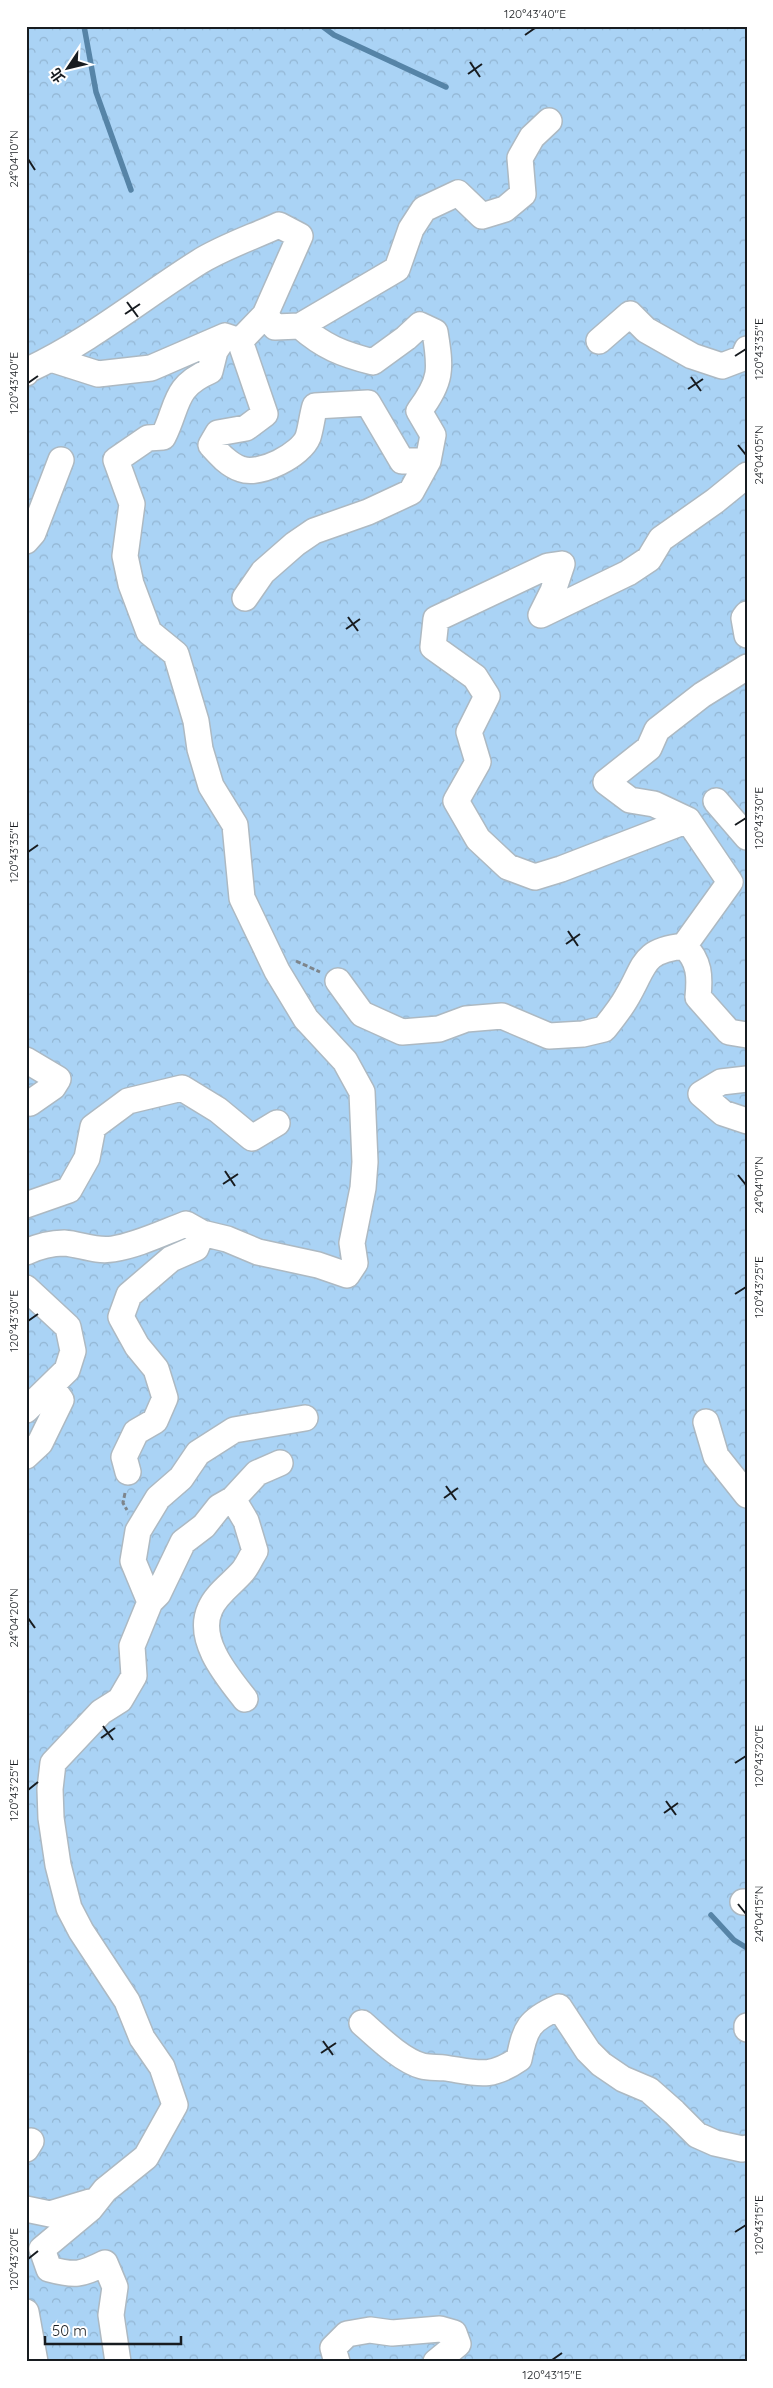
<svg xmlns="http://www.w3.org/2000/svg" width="773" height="2388" viewBox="0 0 773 2388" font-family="Quicksand,'Noto Sans TC',sans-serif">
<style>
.forest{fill:url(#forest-crowns)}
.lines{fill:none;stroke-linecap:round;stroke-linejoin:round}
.stream{stroke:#5684a7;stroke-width:5.5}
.minor-casing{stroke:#adb9c2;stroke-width:28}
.path{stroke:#7d858c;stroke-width:3;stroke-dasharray:5 2.5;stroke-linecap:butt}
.minor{stroke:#fff;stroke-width:25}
.ticks{fill:none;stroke:#181c20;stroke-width:2}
.neatline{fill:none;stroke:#181c20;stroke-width:2}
.ticks-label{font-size:12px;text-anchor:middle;fill:#181c20}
</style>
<defs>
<pattern id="forest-crowns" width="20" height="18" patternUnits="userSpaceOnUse" patternTransform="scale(1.25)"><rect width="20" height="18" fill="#aad3f5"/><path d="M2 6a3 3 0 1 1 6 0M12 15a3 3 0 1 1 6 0" fill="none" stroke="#92b5d2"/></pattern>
</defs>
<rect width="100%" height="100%" fill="#e8f4fe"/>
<path class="forest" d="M26,26H747V2362H26Z"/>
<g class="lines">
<path class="stream" d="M84,26L96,92L131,190
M322,26L334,35L446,87
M711,1915L734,1940L747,1948"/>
<defs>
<path id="minor" d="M300,326L397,269L411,229L424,209L458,193L482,216L505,209L523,194L520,158L532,137L549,121
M240,341L265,414L246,428L218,433L211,445C220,455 229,465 241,469C260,476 301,455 308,437C311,428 312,416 315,406L368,403L402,461H428
M599,341L630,314L646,330L692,356L722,366L743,358L747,349
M51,359L98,374L151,368L225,336
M26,373L28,370C90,341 142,298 199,262C223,247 253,237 279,225L300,236L265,315L275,327L300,326C324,347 342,354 373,362L406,338L420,325L435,332C441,369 442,381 419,411L433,435L428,461L411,492L368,512L314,531L295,544L263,572L245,598
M26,541L33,533L61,460
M747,614L744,618L747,635
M716,801L747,837
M688,820L561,869L535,877L508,867L478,839L456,801L478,762L469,732L487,696L475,677L433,647L436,619L548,566L562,564L553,591L541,615L628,573L649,559L661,539L715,501L747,475
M684,946L730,882L688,820L654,804L630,800L606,782L649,748L657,730L702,695L747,667
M338,981L362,1014L402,1032L439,1029L466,1019L502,1016L549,1036L583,1034L604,1029C612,1019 621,1008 627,997C646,965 641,951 684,946C700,961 700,977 698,997L729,1032L747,1035
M26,1060L58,1079L53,1087L30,1103L26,1101
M747,1079L721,1082L701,1094L723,1113L747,1121
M26,1205L69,1190L87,1158L93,1127L128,1101L182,1088L218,1110L252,1138L277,1123
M26,1252C37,1247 51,1243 64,1243C80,1244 95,1252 113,1249C138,1245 162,1233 186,1224L202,1233L227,1239L258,1252L318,1265L347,1275L355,1263L352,1243L363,1188L365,1162L362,1092L345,1061L306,1019L277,971L242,898L235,825L211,786L200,749L196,721L176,654L149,632L131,584L125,556L132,504L116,460L148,438L163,437C179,405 173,387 210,371L215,351L225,336L240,341L265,315
M26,1288L68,1327L73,1351L67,1370L26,1410
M706,1422L716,1456L747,1495
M26,1456L40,1443L61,1400L51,1386
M128,1472L124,1457L136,1432L155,1421L165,1398L156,1369L137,1346L121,1317L129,1295L171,1259L196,1248L202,1233
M233,1499L257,1473L280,1463
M150,1602L158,1594L183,1542L204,1526L219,1507L233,1499L246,1521L255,1551C251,1557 248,1565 243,1571C233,1583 216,1594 210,1609C196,1640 227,1676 245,1699
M743,1902H747
M362,2023C378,2037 401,2060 422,2066C429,2068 438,2067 445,2068C478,2073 490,2079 519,2059C525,2028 529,2020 559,2007L588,2051L601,2064L623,2079L649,2090L674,2112L697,2135L715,2143L742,2149L747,2148
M747,2026V2029
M26,2149L31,2141
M26,2209L50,2214L90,2202
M26,2312L35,2362
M118,2362L111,2315L115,2287L105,2263C81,2275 75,2276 49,2269L42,2249L90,2209L105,2190L146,2157L175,2105L162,2067L142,2038L127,2001L81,1931L69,1908L58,1865L51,1818L50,1789L53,1763L101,1712L120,1700L134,1676L132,1646L150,1602L133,1561L138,1531L158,1498L181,1478L198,1453L234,1430L305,1418
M337,2362L333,2348L347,2334L370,2330L392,2333L440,2329L454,2333L458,2344L436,2362"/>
</defs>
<use href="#minor" class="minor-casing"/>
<path class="path" d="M296,961L320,972
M125,1493L123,1503L127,1510"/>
<use href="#minor" class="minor"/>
</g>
<path class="ticks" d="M525,35L535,28M470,62L480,77M468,74L482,64M28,159L35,170M127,302L138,317M125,314L140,304M735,356L746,349M691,377L701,391M28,383L38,376M688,389L703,379M738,445L746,455M348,617L358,631M346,629L360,619M735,825L746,818M28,852L38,845M568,931L578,946M566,944L580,934M225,1171L235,1186M738,1175L746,1185M223,1184L238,1174M735,1294L746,1287M28,1321L38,1314M446,1486L456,1500M444,1498L458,1488M28,1618L35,1628M103,1726L113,1740M101,1738L115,1728M735,1763L746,1756M28,1790L38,1782M666,1801L676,1815M664,1813L678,1803M738,1904L746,1914M323,2041L333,2055M321,2053L336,2043M735,2232L746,2225M28,2259L38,2251M552,2360L562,2353"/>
<rect width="773" height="2388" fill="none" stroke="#ffffff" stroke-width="55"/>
<g transform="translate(68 68) rotate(235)" stroke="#ffffff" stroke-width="4" paint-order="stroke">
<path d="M0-4L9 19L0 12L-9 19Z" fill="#181c20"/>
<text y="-8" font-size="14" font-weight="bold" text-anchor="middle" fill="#181c20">北</text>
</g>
<path d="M45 2336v8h136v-8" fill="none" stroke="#181c20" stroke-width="2.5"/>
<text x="52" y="2336" font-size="15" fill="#181c20" stroke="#ffffff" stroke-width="4" paint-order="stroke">50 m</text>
<rect x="28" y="28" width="718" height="2332" class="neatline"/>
<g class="ticks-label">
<text x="535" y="18">120°43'40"E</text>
<text transform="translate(14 159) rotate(-90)" y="4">24°04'10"N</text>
<text transform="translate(759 349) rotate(-90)" y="4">120°43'35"E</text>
<text transform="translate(14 383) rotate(-90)" y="4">120°43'40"E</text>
<text transform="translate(759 455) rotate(-90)" y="4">24°04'05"N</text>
<text transform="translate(759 818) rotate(-90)" y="4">120°43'30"E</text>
<text transform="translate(14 852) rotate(-90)" y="4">120°43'35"E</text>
<text transform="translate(759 1185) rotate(-90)" y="4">24°04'10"N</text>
<text transform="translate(759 1287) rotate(-90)" y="4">120°43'25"E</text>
<text transform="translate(14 1321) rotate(-90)" y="4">120°43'30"E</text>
<text transform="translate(14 1618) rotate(-90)" y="4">24°04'20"N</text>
<text transform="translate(759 1756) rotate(-90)" y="4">120°43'20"E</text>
<text transform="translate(14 1790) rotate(-90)" y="4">120°43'25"E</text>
<text transform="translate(759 1914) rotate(-90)" y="4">24°04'15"N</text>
<text transform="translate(759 2225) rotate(-90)" y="4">120°43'15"E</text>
<text transform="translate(14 2259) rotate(-90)" y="4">120°43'20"E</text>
<text x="552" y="2379">120°43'15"E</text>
</g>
</svg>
